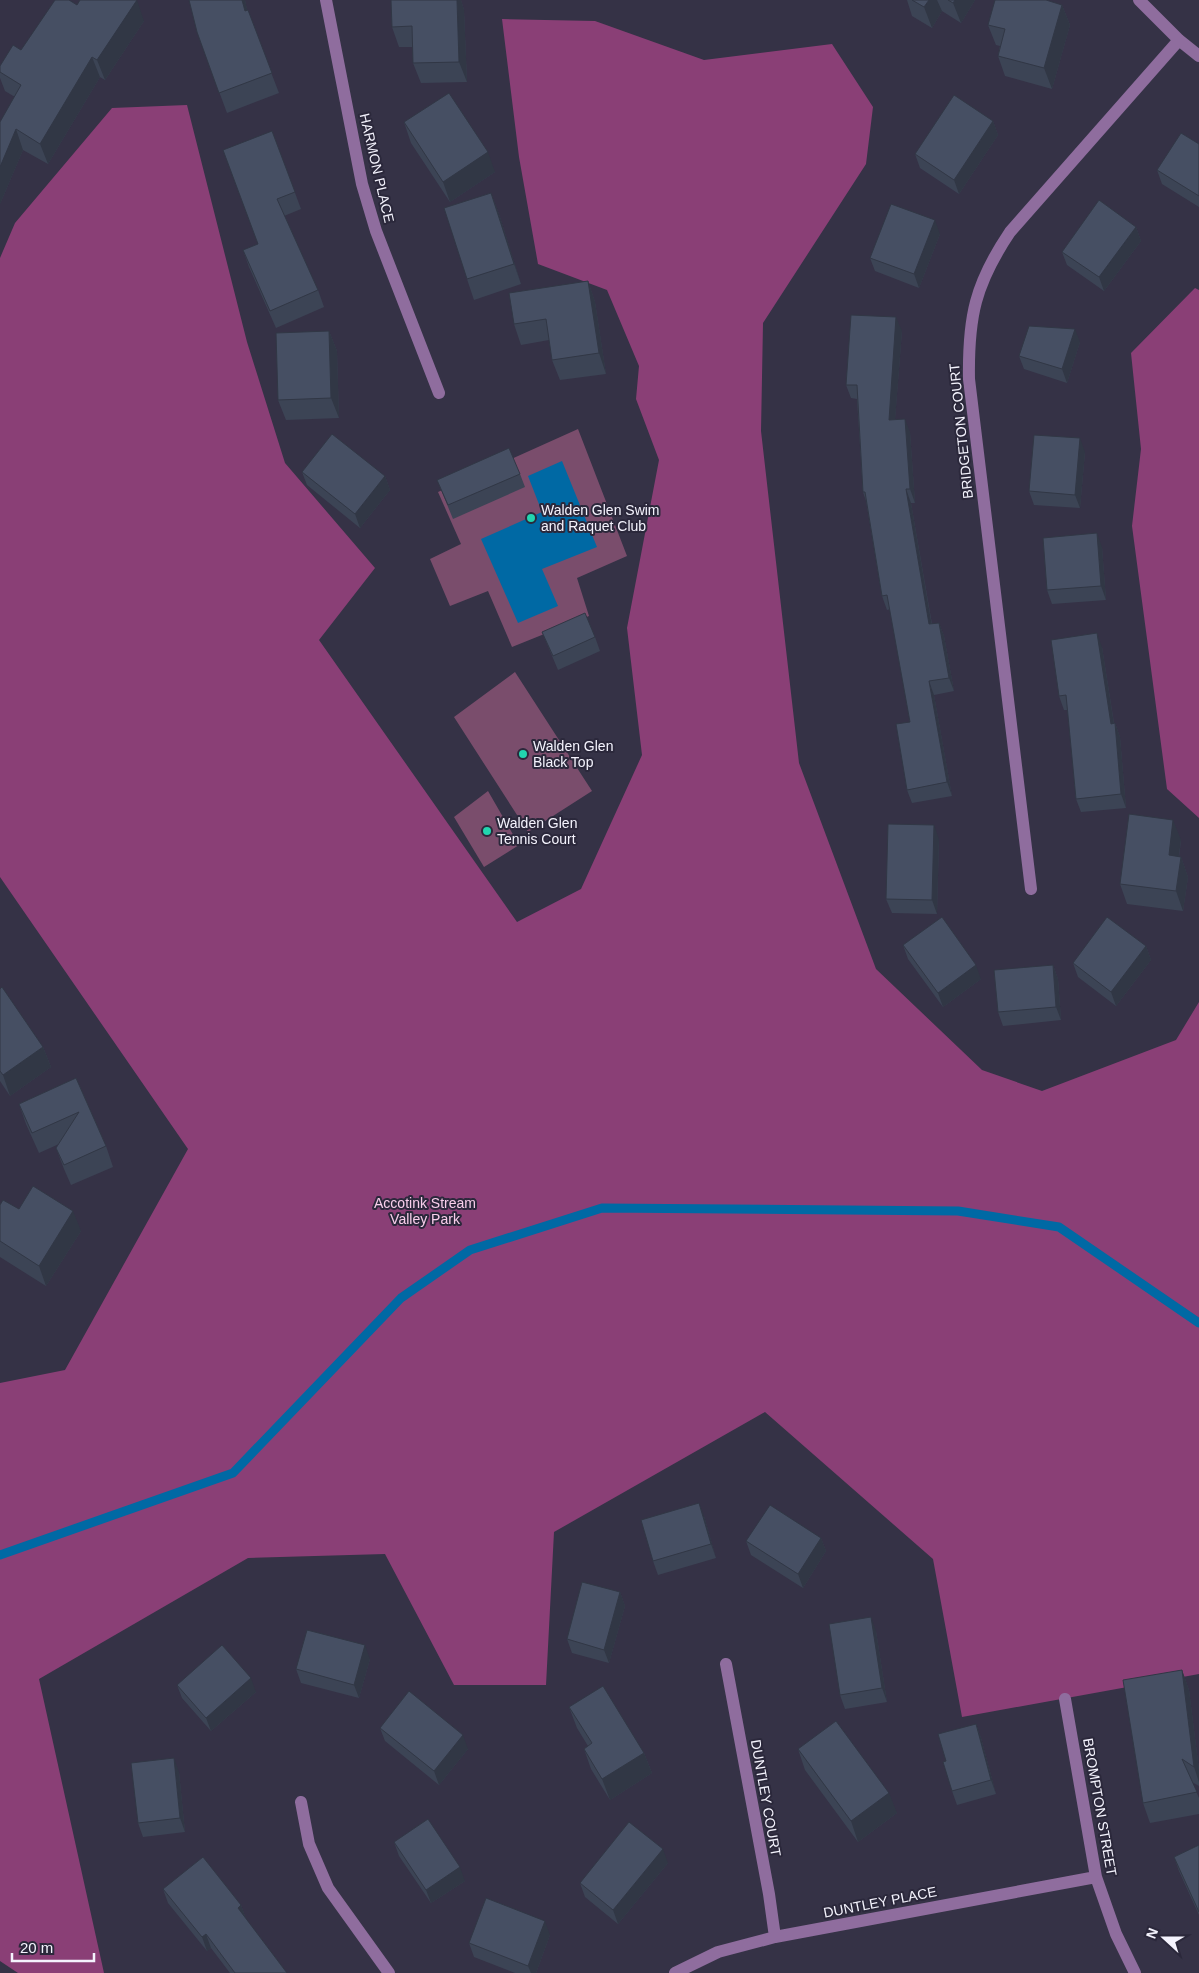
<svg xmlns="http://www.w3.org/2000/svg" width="1199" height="1973" viewBox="0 0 1199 1973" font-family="Arial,sans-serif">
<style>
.green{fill:#7a4d6c}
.forest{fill:#8a3f76}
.water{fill:#0069a4}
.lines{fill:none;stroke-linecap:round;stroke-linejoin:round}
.stream{stroke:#0069a4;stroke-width:9}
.minor{stroke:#8f6d9e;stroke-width:12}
.wall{fill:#3c4455}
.shaded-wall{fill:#313745}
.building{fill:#464f63;stroke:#313745}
.poi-dot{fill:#22d5af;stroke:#2b283b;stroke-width:2}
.labels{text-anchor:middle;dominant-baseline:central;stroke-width:4;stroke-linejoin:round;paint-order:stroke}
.street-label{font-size:14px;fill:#f4f3fd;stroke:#2b283b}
.poi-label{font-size:14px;fill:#f4f3fd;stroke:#2b283b;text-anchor:start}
.park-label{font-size:14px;fill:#f9ceeb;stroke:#2b283b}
</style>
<rect width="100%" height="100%" fill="#353246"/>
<path class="green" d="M578,429L627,556L577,578L589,616L512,647L488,591L450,606L430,559L461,544L438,492Z
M515,672L592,791L528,832L454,717Z
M488,791L519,845L484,867L454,817Z"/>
<path class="forest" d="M502,19L595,21L704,60L832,44L873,107L866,164L763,323L761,431L799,763L876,969L982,1070L1042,1091L1176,1040L1199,1002V1674L962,1717L933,1559L765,1412L554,1532L546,1685H454L385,1554L248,1558L39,1679L104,1973H18L0,1961V1383L65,1370L188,1149L0,877V258L15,223L112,108L187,105L247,342L285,463L375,568L319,640L517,922L581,889L642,755L627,628L659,460L636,399L639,366L607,290L538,264L519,157Z
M1195,288L1199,290V818L1167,789L1132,526L1141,449L1131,353Z"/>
<path class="water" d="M562,461L597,547L542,569L558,606L518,623L481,539L542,512L528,476Z"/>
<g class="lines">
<path class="stream" d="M0,1555L233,1473L401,1298L470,1250L602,1208L958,1211L1059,1227L1199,1323"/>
<path class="minor" d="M326,0L362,184L376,231L439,393
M1139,0L1179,40L1199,56
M1031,889L969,379C968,317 975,284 1010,232L1179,40
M726,1664L769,1894L775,1937
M1065,1699L1096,1877L1116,1934L1135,1973
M301,1802L309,1844L328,1888L389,1973
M675,1973L718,1952L775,1937L1096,1877"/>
</g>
<path class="wall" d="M245,0L247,10L279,93L227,113L197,32Z
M391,0H461L464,10L467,82L421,83L413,63V47H399L392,27Z
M907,0H975L961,23L942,11L932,28L912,16Z
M77,5L144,21L105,80L100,77L48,164L23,150L0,204L15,97L5,91L0,78V66Z
M1062,5L1070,25L1052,89L1005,76L998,56L1000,46L996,45L988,25Z
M993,121L998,135L959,194L920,168L915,154Z
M404,122L495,172L450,202L411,143Z
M272,131L301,209L284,216L318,290L324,307L276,328L249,267L243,250L258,244Z
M1199,144V207L1162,184L1157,170Z
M491,193L499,214L521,284L474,300L467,279Z
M1136,227L1141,241L1104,291L1067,265L1062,252Z
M940,234L919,288L875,271L870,258Z
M588,281L595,302L606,374L560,380L552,360L549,340L521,345L514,324Z
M329,331L337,351L339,418L286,420L278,400Z
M902,331L895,419L910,432L915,503H911L932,624L939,623L944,636L954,691L934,695L952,796L912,803L907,790L910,722L890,609L887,610L882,596L866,501L863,492L857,399L851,398L846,385Z
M1080,342L1067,383L1024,369L1019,356Z
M1085,452L1080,508L1034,505L1029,491Z
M302,472L385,476L390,490L360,528L307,485Z
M520,474L525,487L453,519L437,480Z
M1102,547L1106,600L1052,604L1047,590Z
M542,632L595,637L600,651L558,670Z
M1102,647L1114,723H1115L1120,737L1126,808L1081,812L1076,799L1068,710H1064L1059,696Z
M939,839L937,914L892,913L886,899Z
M1181,840L1179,857H1181L1188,877L1183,911L1127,904L1120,884Z
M903,945L981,979L943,1007L908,959Z
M1146,946L1151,960L1116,1006L1078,977L1073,963Z
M1053,965L1058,979L1061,1020L1003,1026L998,1012Z
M0,989L43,1047L51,1067L10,1096L0,1081Z
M76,1078L106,1146L113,1167L71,1185L64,1169L56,1148L59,1144L39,1153L26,1124L19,1104Z
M0,1205L19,1209L81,1231L46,1286L0,1257Z
M704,1516L716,1558L658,1575L653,1561Z
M821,1538L826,1551L803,1588L751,1555L746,1541Z
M620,1592L625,1606L609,1663L572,1653L567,1639Z
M876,1631L887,1702L845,1709L840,1695Z
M370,1659L359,1698L301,1683L296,1669Z
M1182,1670L1189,1690L1199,1770V1786L1192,1782L1199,1798V1814L1150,1823L1143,1803Z
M177,1685L256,1692L211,1731L182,1698Z
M569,1707L644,1753L652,1773L610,1800L591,1769L584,1749L588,1746L577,1728Z
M976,1724L981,1738L996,1794L957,1805L952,1791L946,1761Z
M380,1728L468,1749L439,1785L385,1741Z
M798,1749L897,1813L858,1842L805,1770Z
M179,1772L185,1832L143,1837L138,1823Z
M394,1842L465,1881L431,1903L399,1856Z
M1199,1845V1915L1179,1871L1174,1857Z
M668,1863L618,1924L585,1897L580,1883Z
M163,1889L241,1905L246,1919L287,1973H230L211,1948L207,1951L168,1903Z
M550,1935L536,1973H515L474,1957L469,1943Z"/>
<path class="shaded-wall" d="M137,0L144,21L105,80L97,60Z
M242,0H245L252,31L245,11Z
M457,0H461L464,10L467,82L459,62Z
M929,0H937L942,11L932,28L924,7Z
M955,0H975L961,23L953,3Z
M1062,5L1070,25L1052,89L1044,68Z
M92,57L100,77L48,164L40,144Z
M993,121L998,135L959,194L954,180Z
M16,129L23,150L0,204V167Z
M488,152L495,172L450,202L443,182Z
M491,193L499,214L521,284L514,264Z
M935,220L940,234L919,288L914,274Z
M1136,227L1141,241L1104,291L1099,277Z
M588,281L595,302L606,374L599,353Z
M896,317L902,331L894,433L889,420Z
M1075,329L1080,342L1067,383L1062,369Z
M329,331L337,351L339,418L331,398Z
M905,419L910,432L915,503L910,489Z
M1080,438L1085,452L1080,508L1075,495Z
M385,476L390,490L360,528L355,514Z
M906,489L911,503L934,638L929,624Z
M1097,533L1102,547L1106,600L1101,586Z
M939,623L944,636L954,691L949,678Z
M1097,633L1102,647L1116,737L1111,724Z
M929,681L934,695L952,796L947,782Z
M1115,723L1120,737L1126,808L1121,794Z
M1173,820L1181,840L1176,876L1169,855Z
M934,825L939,839L937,914L932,900Z
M1181,857L1188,877L1183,911L1176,891Z
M1146,946L1151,960L1116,1006L1111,992Z
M976,965L981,979L943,1007L938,993Z
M1053,965L1058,979L1061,1020L1056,1007Z
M43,1047L51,1067L10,1096L3,1075Z
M73,1211L81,1231L46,1286L39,1266Z
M699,1503L704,1516L716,1558L711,1544Z
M821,1538L826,1551L803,1588L798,1574Z
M620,1592L625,1606L609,1663L604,1650Z
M871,1617L876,1631L887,1702L882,1688Z
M365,1645L370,1659L359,1698L354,1685Z
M1182,1670L1189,1690L1199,1770V1782L1194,1767Z
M251,1678L256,1692L211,1731L206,1718Z
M976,1724L981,1738L996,1794L991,1780Z
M463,1735L468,1749L439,1785L434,1771Z
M644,1753L652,1773L610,1800L602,1779Z
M174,1758L179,1772L185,1832L180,1818Z
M889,1793L897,1813L858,1842L851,1821Z
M663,1849L668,1863L618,1924L613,1910Z
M460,1867L465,1881L431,1903L426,1890Z
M241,1905L246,1919L238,1908Z
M545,1921L550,1935L536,1973H531L528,1966Z
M206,1934L211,1948L207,1951L202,1937Z"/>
<path class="building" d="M55,0H69L77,5L80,0H137L97,60L92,57L40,144L16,129L0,167V122L21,85L0,72V66L13,45L21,50Z
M189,0H242L245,11L248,10L272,73L219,93L197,32Z
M391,0H457L459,62L413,63L412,26L392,27Z
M912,0H929L924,7Z
M948,0H955L953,3Z
M995,0H1046L1062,5L1044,68L998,56L1005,29L988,25Z
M449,93L488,152L443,182L404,122Z
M954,95L993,121L954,180L915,154Z
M272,131L295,192L277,199L318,290L270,311L243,250L258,244L223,150Z
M1181,133L1199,144V196L1157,170Z
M491,193L514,264L467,279L444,208Z
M1099,200L1136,227L1099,277L1062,252Z
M891,204L935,220L914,274L870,258Z
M588,281L599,353L552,360L546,319L514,324L509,293Z
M851,315L896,317L889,420L905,419L910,489H906L929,624L939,623L949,678L929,681L947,782L907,790L896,724L910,722L887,595L882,596L865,492H863L857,385H846Z
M1029,326L1075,329L1062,369L1019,356Z
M329,331L331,398L278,400L276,333Z
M332,434L385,476L355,514L302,472Z
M1034,435L1080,438L1075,495L1029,491Z
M509,448L520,474L448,505L437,480Z
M1097,533L1101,586L1047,590L1043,538Z
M585,613L595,637L553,656L542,632Z
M1097,633L1111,724L1115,723L1121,794L1076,799L1066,695L1059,696L1051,640Z
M1129,814L1173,820L1169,855L1181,857L1176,891L1120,884Z
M888,824L934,825L932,900L886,899Z
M942,917L976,965L938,993L903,945Z
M1107,917L1146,946L1111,992L1073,963Z
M1053,965L1056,1007L998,1012L994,970Z
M2,987L43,1047L3,1075L0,1071V989Z
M76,1078L106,1146L64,1165L56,1148L79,1112L32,1133L19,1104Z
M33,1186L73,1211L39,1266L0,1241V1205L3,1200L19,1209Z
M699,1503L711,1544L653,1561L641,1520Z
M770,1505L821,1538L798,1574L746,1541Z
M582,1582L620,1592L604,1650L567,1639Z
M871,1617L882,1688L840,1695L829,1624Z
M307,1630L365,1645L354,1685L296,1669Z
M222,1645L251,1678L206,1718L177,1685Z
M1182,1670L1194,1767L1182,1759L1197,1792L1143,1803L1123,1680Z
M603,1686L644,1753L602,1779L584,1749L592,1743L569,1707Z
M409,1691L463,1735L434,1771L380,1728Z
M836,1721L889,1793L851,1821L798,1749Z
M976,1724L991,1780L952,1791L943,1762L946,1761L938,1734Z
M174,1758L180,1818L138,1823L131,1763Z
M428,1819L460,1867L426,1890L394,1842Z
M629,1822L663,1849L613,1910L580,1883Z
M1199,1845V1912L1174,1857Z
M203,1857L241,1905L238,1908L287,1973H235L206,1934L202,1937L163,1889Z
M486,1898L545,1921L528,1966L469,1943Z"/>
<g class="poi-dot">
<circle cx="531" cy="518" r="5"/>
<circle cx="523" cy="754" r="5"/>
<circle cx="487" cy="831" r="5"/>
</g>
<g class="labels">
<g class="street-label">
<text transform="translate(377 168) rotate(77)">HARMON PLACE</text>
<text transform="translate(961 431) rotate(-96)">BRIDGETON COURT</text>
<text transform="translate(766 1798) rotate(80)">DUNTLEY COURT</text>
<text transform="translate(1100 1807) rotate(80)">BROMPTON STREET</text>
<text transform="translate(880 1902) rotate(-11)">DUNTLEY PLACE</text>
</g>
<g class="poi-label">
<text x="541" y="510">Walden Glen Swim<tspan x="541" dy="16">and Raquet Club</tspan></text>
<text x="533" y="746">Walden Glen<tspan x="533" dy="16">Black Top</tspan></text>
<text x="497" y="823">Walden Glen<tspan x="497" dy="16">Tennis Court</tspan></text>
</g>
<g class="park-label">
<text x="425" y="1203">Accotink Stream<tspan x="425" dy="16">Valley Park</tspan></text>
</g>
</g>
<g transform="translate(1164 1938) rotate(291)" stroke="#2b283b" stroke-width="4" paint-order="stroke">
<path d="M0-4L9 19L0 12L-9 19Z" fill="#f4f3fd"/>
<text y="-8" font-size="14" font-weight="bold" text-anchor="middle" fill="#f4f3fd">N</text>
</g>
<path d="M12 1953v8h82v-8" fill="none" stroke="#f4f3fd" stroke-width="2.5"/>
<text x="20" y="1953" font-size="15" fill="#f4f3fd" stroke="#2b283b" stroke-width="4" paint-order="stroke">20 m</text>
</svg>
